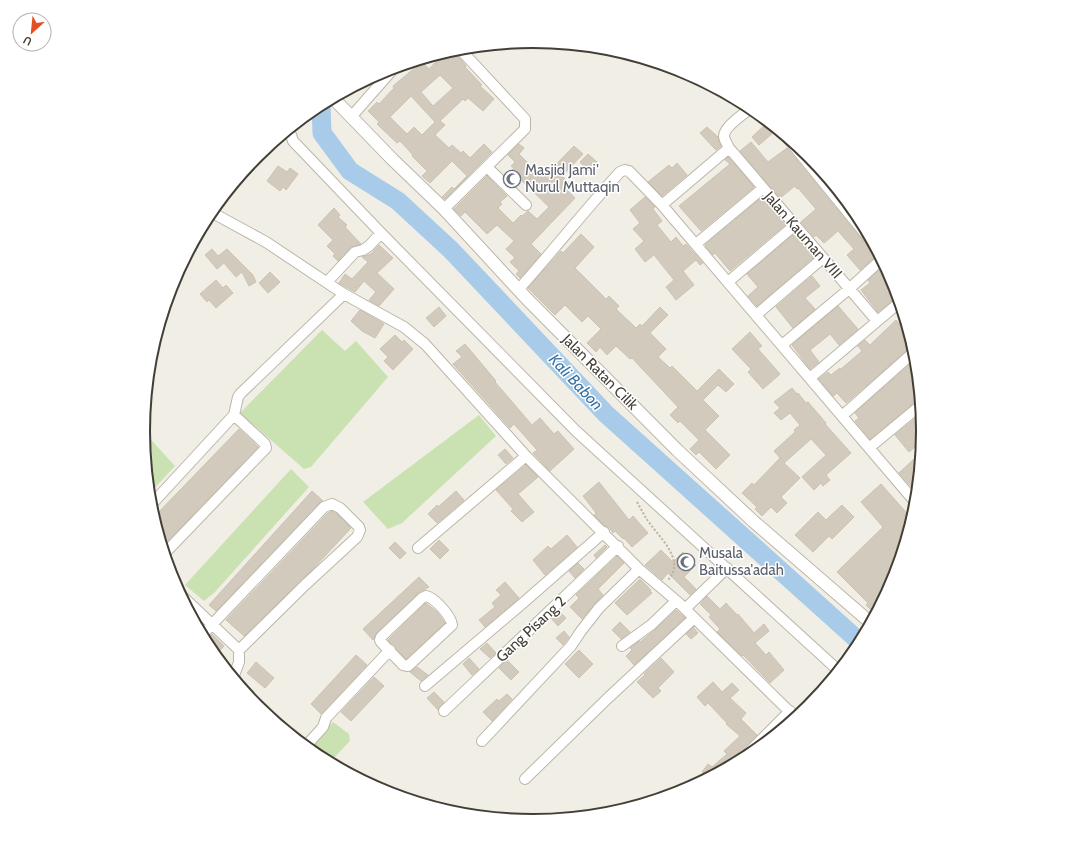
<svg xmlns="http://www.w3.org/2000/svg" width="1066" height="863" viewBox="0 0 1066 863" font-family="Cabin,sans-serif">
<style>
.green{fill:#cae2b2}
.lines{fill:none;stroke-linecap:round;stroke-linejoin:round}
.river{stroke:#a7cbe9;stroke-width:19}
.building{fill:#d2cabc;stroke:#ccc2b0;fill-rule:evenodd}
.minor-casing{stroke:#bcb6a9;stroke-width:12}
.tertiary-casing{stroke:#bcb6a9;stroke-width:14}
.path{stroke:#bcb29c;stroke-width:2;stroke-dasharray:2 2;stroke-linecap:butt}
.minor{stroke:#fff;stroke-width:10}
.tertiary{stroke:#fff;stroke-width:12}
.labels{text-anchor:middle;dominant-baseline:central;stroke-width:3;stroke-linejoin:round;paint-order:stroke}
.worship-label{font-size:15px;fill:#5b616d;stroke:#fff;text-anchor:start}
.street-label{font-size:15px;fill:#433f36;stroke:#fff}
.water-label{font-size:16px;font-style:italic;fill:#3972a5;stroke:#fff}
.rim{fill:none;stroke:#433f36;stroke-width:2}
</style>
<rect width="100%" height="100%" fill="#f1eee6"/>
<path class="green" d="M322,330L345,351L356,341L388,377L311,467L304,469L240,413Z
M479,415L496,436L402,523L388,529L363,502Z
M143,431L175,466L149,494Z
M291,469L309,487L214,593L204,601L185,585Z
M333,722L349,734L350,741L329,763L316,756L307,749Z"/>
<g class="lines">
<path class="river" d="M321,104L322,133L350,171L398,201L451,250L606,414L861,643"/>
</g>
<path class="building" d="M453,50L466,66L465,67L482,85L480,86L494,99L483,111L468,98L465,101L463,99L440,121L445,125L435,135L449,148L452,145L461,153L463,151L470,158L484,144L492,152L445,199L442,197L452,187L454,189L467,176L452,161L430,183L422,176L427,171L412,156L413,155L400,141L397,143L377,124L379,122L368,111L377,102L379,104L394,88L393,86L422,62L429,69L444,53ZM440,75L453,88L433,106L421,92ZM411,96L435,122L422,135L414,127L407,134L390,117Z
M766,124L774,132L759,145L752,137Z
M707,127L718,137L721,146L716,150L700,133Z
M751,142L768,162L787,148L867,246L871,248L877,255L860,270L847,255L854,249L838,231L824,243L816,235L814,237L801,222L816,209L798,188L797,189L795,186L780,198L740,151Z
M519,144L524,148L519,154L543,178L574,146L583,154L562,176L571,185L566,189L575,198L531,244L541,254L520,278L516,274L519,271L510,262L515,258L506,249L514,241L497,225L487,234L465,212L461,216L454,209L487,176L507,196L500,202L502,204L498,208L513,223L521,215L522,216L528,211L537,219L549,207L521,180L516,186L506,176L514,168L511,166L515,162L508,155Z
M588,154L597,162L588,171L580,162Z
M728,157L754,187L701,231L679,206L730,164L725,160Z
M677,163L687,175L662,196L648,182L669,165L672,168Z
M278,166L287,172L290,168L298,174L286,190L283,187L280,191L267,181Z
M645,197L655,207L653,209L662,221L657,225L671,242L676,237L683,246L686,244L703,263L700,265L696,260L683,271L694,285L676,300L666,287L674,280L654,255L645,262L635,249L644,241L633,229L640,223L630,210Z
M762,197L786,224L730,271L715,253L713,255L705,245Z
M334,208L340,215L338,217L347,225L345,227L361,244L351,247L338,261L333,256L335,254L327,246L333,240L318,225Z
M581,234L594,247L575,268L606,299L609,296L619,306L616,309L636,328L640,324L642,326L660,307L668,315L650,333L666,349L658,357L670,368L672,366L697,391L719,369L734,384L726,392L718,385L703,400L719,416L705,430L730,455L716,469L699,452L696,455L690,449L699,440L680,421L678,423L670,415L678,407L632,358L630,359L616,346L607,355L600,347L596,352L587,343L601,329L588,316L582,322L565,305L555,315L528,288L561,251L563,253Z
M794,234L814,257L757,306L748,296L758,287L747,274Z
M379,245L393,258L377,273L394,289L379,306L369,300L376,292L364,281L355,292L339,283L345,274L352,279L368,262L362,257L371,254Z
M212,249L218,256L227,249L253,275L256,282L249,286L242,272L236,277L224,263L217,269L205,255Z
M885,265L892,279L889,282L897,292L898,296L878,312L861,290L870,283L868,280Z
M270,272L280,282L268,293L259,283Z
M812,276L820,286L805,298L815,309L793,328L776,307Z
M216,280L223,288L226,285L233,293L216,308L209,300L207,302L200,294Z
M838,306L858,329L839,345L830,334L819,343L810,350L819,362L810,369L792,345Z
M439,307L446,316L434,327L426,318Z
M360,310L384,324L375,338L362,331L351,321Z
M896,320L910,335L913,345L846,403L837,393L833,396L819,379L828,372L831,375L840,368L841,369L862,351L858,346L865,340L870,345Z
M750,332L762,346L758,349L780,374L763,389L748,372L751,369L732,349Z
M395,335L402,342L404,340L413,349L393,370L384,361L388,357L380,349Z
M465,344L496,381L495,382L532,425L540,418L554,434L558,431L574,449L550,471L533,453L537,450L514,424L510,428L453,364L462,357L456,351Z
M916,359L920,399L917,400L870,439L855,421L859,418L855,413Z
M792,388L797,394L798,393L806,403L808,402L826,423L825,424L851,453L826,475L830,480L823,486L821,483L814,490L802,477L826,455L811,439L784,463L800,478L781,497L787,503L777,513L771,507L762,516L755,509L757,507L742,493L752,483L754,485L780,458L782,460L774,451L795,432L794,430L800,425L790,413L781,420L774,413L780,408L774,402Z
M922,413L923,436L919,440L921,442L909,452L895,435Z
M239,429L258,447L162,547L153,518Z
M505,449L513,458L506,464L498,455Z
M915,458L920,463L917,493L899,473Z
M526,465L538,477L518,494L534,512L522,522L511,511L513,509L496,490Z
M599,482L629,520L633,516L648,533L632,547L624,538L623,539L615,531L613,533L609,527L605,526L594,515L596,513L583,496Z
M881,484L912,519L894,581L876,615L866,605L868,603L837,572L883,527L861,502Z
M312,491L323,501L319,503L216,611L209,605Z
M456,491L464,500L437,523L428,514L437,505L438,507Z
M842,505L854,517L832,539L829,536L813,552L795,535L818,512L826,520Z
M332,511L336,513L351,528L311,571L244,636L226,620L328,513Z
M567,535L577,547L545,575L533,560L548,546L551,549Z
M439,540L449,550L440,559L430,549Z
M395,542L406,553L400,559L389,548Z
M605,545L607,547L596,558L594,555Z
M661,550L673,562L683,552L696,565L684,577L696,589L690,595L668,573L662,580L645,565Z
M617,556L624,563L598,589L603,595L594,604L582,619L570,607L579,598L576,595Z
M578,563L584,569L575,578L569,571Z
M419,577L429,587L418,593L377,632L373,640L363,629Z
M640,579L651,590L650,591L652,593L627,615L615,603Z
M505,582L519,598L485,627L479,620L495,607L492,603L501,595L496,590Z
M707,596L720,609L726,603L737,615L738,614L754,633L764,624L769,631L755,643L766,655L769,652L784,670L770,683L743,655L742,656L717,632L720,629L709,617L711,615L700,604Z
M426,603L437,612L445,623L406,659L388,640Z
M676,610L685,618L634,665L626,656L632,650L630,648L639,641L640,642L655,630Z
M559,611L566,618L558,626L551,618Z
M193,617L202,625L198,630L192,618Z
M620,622L630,632L621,639L612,630Z
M693,627L698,633L691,639L686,634Z
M564,631L569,637L563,645L556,638Z
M212,634L224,646L215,656L204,641Z
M487,643L496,653L490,658L480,649Z
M579,650L593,664L579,678L565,664Z
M356,655L367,665L321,714L311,704Z
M469,658L479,669L472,675L463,664Z
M661,658L674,672L658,688L661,691L653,698L637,682L645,675L644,674Z
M507,660L519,672L511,680L499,668Z
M256,662L274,678L265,688L247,673Z
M417,667L428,675L421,681L410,672Z
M374,677L384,686L351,721L341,712Z
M713,682L722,692L732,683L739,690L730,698L746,713L741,719L757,735L735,756L734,763L729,767L699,783L697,781L705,774L702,772L708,764L712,767L727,754L724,751L740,736L726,724L727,723L708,703L705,706L697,697Z
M434,692L444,702L438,710L427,698Z
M507,694L512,699L492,721L483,712L497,699L499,701Z"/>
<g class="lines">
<defs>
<path id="minor" d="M752,108C744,113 724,127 724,136C724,140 728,145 729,148L877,321
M351,117L395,67
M289,129L293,141L381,233L576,431L839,671
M785,135L872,242
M487,167L526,205
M662,205L729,148
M444,209L525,129V119L459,48
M211,212L266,242L344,294L404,327L425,344L526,456L639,569L679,603L796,718
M696,244L763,188
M327,282L355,252L363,250L369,246L381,233
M728,282L795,225
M518,290C553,251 585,210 620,172L625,170L629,171L662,205L916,503
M756,315L823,258
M782,345L849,289L882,259
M810,378L900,302
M234,415L238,397L241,393L344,294
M842,416L915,351
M869,448L921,405
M150,506L234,415
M418,548L526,456
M164,554L266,448L265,444L263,442L234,415
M177,591L239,650V662L233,678
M426,596C435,598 451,616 452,625L408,666L403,665L381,642L380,640L381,637L422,598Z
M685,609L727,568
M201,636L324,507L332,504L340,508L359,527L360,530L357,537L305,585L239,650
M622,646L651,625L676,601
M425,686L523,603L604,532
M444,711L618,546
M482,741L571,646L581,631L599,608L639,569
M305,747L323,727L326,718L390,650
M740,761L790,711
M525,779L608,698L694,618"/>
<path id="tertiary" d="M333,98L392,159L444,209L527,299L677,450L753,521L871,623"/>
</defs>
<use href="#minor" class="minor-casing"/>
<use href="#tertiary" class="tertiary-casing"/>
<path class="path" d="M637,502C640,507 643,513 646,518C657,536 687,559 668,580"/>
<use href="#minor" class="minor"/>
<use href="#tertiary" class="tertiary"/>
</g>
<defs>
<symbol id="mosque-ring" viewBox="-11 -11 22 22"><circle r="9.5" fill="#fff" stroke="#6b7280" stroke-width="1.5"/><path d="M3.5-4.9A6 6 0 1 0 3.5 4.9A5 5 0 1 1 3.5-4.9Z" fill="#6b7280"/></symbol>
</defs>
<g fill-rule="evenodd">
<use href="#mosque-ring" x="502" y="169" width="20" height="20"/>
<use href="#mosque-ring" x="676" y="552" width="20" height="20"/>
</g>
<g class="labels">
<g class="worship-label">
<text x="525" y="170">Masjid Jami'<tspan x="525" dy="17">Nurul Muttaqin</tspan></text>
<text x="699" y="553">Musala<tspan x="699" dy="17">Baitussa'adah</tspan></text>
</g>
<g class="street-label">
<text transform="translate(803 235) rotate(49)">Jalan Kauman VIII</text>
<text transform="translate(600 372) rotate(45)">Jalan Ratan Cilik</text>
<text transform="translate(531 629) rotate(-43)">Gang Pisang 2</text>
</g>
<g class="water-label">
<text transform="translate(576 382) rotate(47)">Kali Babon</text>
</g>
</g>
<path d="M0 0H1066V863H0ZM150 431a383 383 0 1 1 766 0a383 383 0 1 1-766 0Z" fill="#fff" fill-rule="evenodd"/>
<path class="rim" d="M150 431a383 383 0 1 1 766 0a383 383 0 1 1-766 0Z"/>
<g transform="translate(32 32) rotate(207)"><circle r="19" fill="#ffffff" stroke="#b4b2af"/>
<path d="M0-3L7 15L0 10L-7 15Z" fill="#e64e27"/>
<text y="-6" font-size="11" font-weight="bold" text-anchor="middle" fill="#433f36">U</text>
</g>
</svg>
